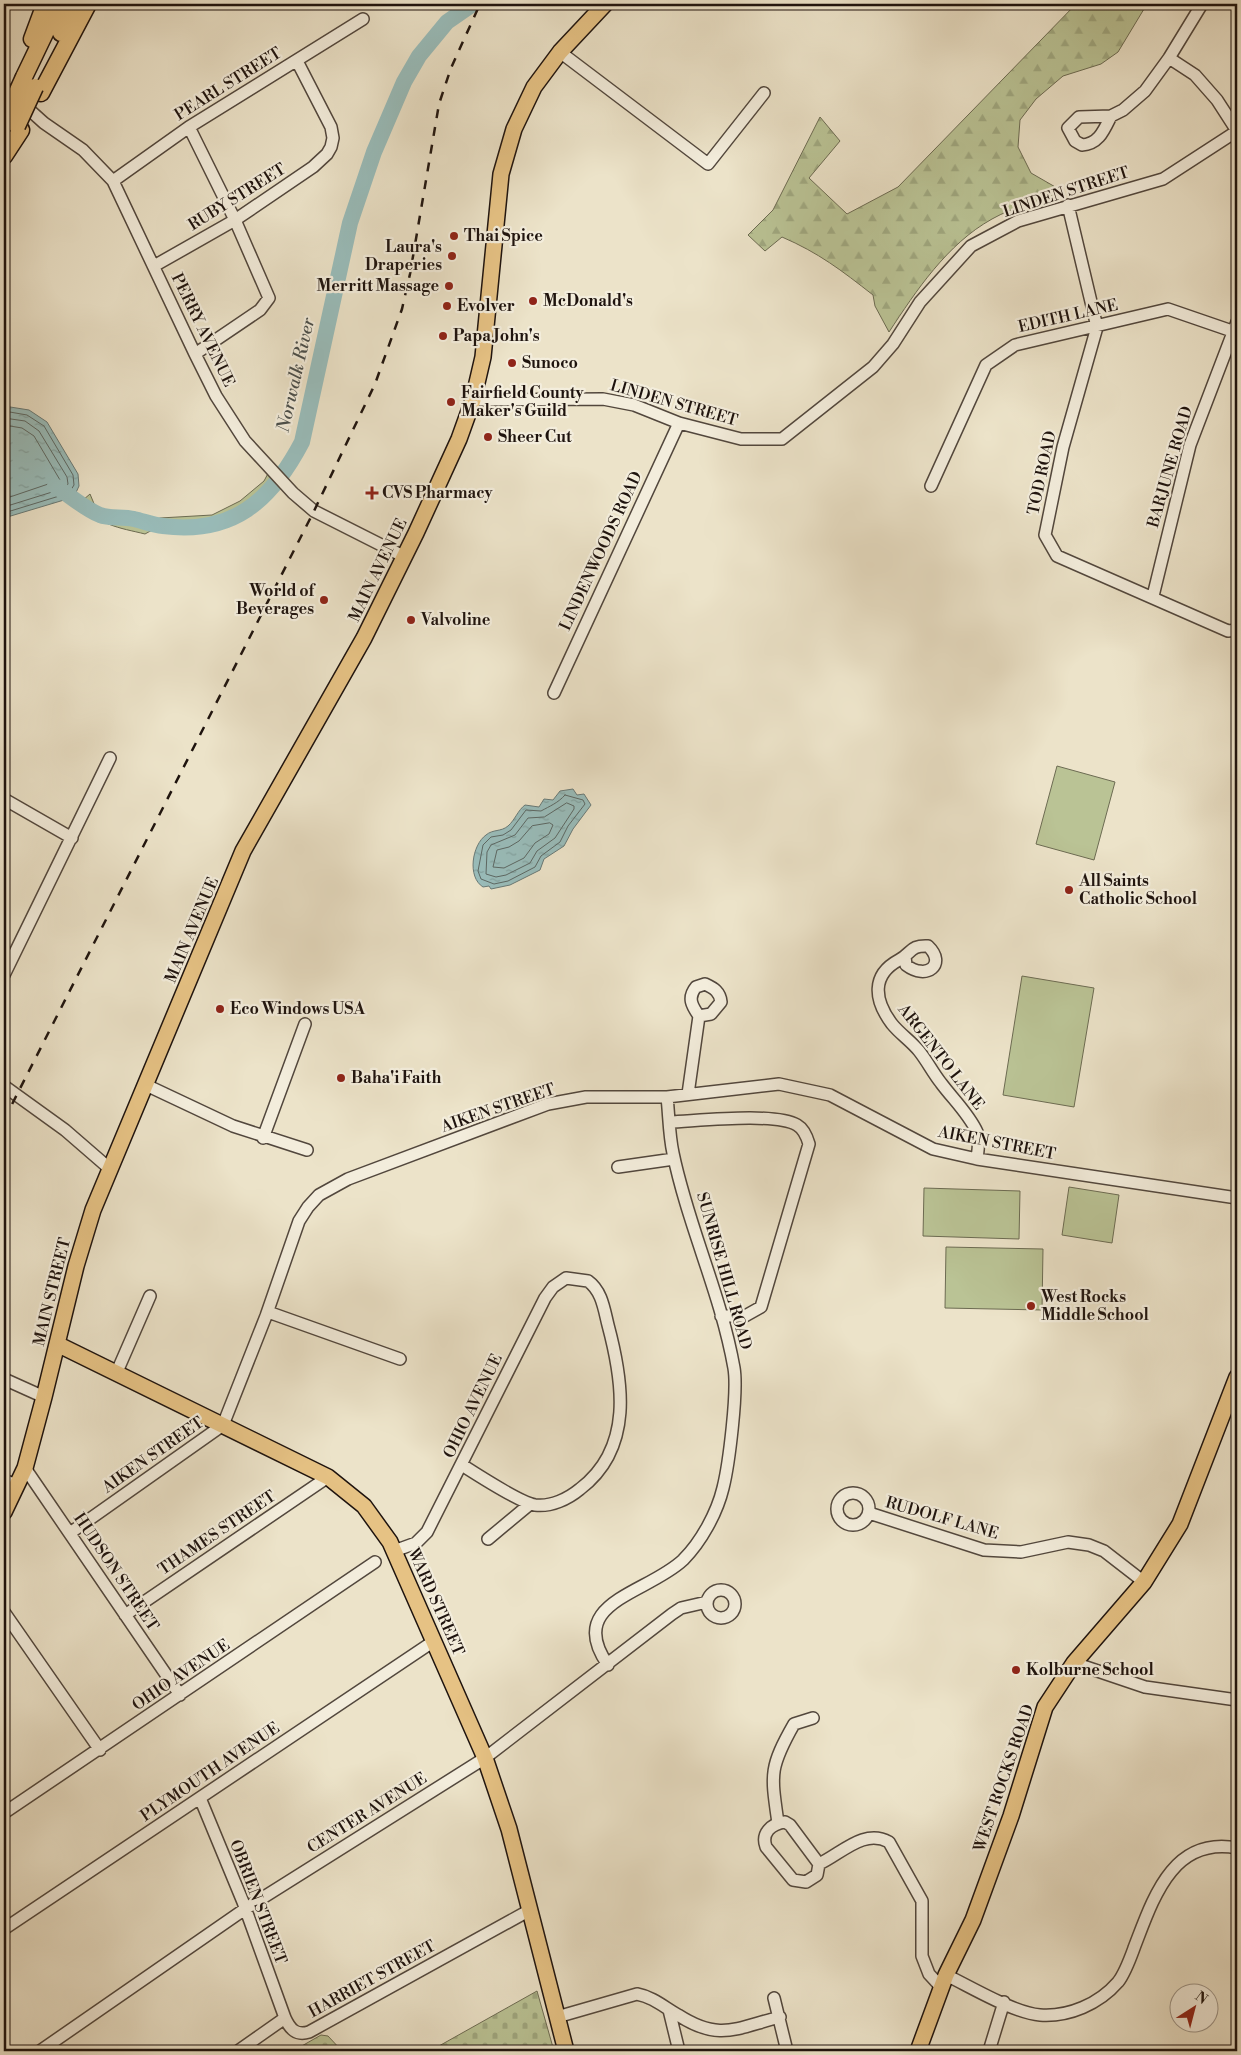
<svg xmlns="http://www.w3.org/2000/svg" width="1241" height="2055" viewBox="0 0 1241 2055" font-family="'Libre Bodoni',serif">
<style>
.forest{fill:url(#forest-firs);stroke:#6c6b52}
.cemetery{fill:url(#cemetery-stones);stroke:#6c6b52}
.green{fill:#bac395;stroke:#6c6b52}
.water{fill:url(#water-ripples);stroke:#687976}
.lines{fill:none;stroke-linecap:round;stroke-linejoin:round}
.shore{stroke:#5c6864;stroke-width:1}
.river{stroke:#99bdbb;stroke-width:16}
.minor-casing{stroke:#52473d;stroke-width:14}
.major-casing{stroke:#1e130e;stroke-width:18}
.highway-casing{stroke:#1e130e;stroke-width:19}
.minor{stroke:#f3eddc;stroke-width:11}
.major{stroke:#e6c284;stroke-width:15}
.highway{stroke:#e6c284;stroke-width:16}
.rail{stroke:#1e130e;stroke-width:2.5;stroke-dasharray:9 9;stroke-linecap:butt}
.highway-bridge-casing{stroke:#1e130e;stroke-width:19;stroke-linecap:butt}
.highway-bridge{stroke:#e6c284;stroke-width:16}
.poi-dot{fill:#8f2418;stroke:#f3eddc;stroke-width:2}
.labels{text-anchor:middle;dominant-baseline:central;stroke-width:4.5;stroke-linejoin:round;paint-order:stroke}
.street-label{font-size:16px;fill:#1e130e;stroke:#f3eddc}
.poi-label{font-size:16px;font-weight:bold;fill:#1e130e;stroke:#f3eddc;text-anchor:start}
.water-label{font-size:18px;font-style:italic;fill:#494e4b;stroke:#f3eddc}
</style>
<defs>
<pattern id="forest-firs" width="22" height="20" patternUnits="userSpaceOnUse" patternTransform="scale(1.25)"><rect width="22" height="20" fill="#bac395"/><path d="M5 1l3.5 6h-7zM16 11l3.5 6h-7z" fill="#9fa77f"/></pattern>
<pattern id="cemetery-stones" width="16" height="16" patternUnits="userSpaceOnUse" patternTransform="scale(1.25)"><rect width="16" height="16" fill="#bac395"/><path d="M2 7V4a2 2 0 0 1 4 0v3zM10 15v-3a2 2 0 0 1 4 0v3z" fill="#9fa77f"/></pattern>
<pattern id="water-ripples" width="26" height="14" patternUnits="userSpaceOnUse" patternTransform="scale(1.25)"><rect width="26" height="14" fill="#99bdbb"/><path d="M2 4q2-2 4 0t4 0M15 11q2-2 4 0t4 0" fill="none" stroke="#83a2a0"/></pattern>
</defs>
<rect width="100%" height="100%" fill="#ece3c9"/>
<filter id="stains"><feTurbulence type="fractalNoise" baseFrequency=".004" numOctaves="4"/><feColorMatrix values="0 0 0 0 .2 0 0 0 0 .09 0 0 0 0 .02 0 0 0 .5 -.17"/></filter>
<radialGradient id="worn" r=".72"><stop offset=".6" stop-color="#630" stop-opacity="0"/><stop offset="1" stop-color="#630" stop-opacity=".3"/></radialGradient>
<path class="forest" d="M1076,4H1147L1118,52L1101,64L1063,76L1036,99L1020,120L1018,147L1031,173L1064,192C1041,200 1013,207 992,219C947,244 916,291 889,332L875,306L873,295C841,270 819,253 782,237L765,251L748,235L773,210L820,117L840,141L809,178L847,214L898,187Z"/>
<path class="cemetery" d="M537,1991L554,2051H430Z
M321,2035L328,2036L342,2051H293Z"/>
<path class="green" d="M272,466L278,472C266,493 238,517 213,523C190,528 166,521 145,534C121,528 93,525 83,500L90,494L95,506L116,519L144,525L160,518L212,515L240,501L264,481Z
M1057,766L1115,782L1094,860L1036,844Z
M1022,976L1094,988L1074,1107L1003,1095Z
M1069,1187L1119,1195L1112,1243L1062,1235Z
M924,1188L1020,1191L1019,1239L923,1236Z
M946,1247L1043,1249L1042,1310L945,1308Z"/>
<path class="water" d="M4,406L29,410L47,422L78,474L79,486L74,497L4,518Z
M573,789L577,795L584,794L591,805L573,829L564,846L544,859L540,870L510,885L491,889L489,886L483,887C467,877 472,845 486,835C493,829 501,832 508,826C515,820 518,810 525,805L539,807L544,799L553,800L560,791Z"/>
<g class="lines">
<path class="shore" d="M4,411L27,415L44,426L73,475L74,485L69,493L4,513
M4,418L25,421L39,431L67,477L68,484L65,488L4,507
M4,425L22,428L34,436L60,480L4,499
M565,795L583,800L585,804L568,826L560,842L541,856L535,867L508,881L494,884L481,879L478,871L483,845L491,837L503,835L511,830L526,810L541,811C550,806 558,803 565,795Z
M567,803L574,806V809L555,838L537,851L530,863L506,875L496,877L486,874L487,852L491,845L515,835L528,818L544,817Z
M550,823L553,825L549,834L535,843L524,858L504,868L493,867L497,850L509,847L519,841L532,826Z"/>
<path class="river" d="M55,486C68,494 86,510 100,515C110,519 123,516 134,519C143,521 153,525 163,526C233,535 271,501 302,442L350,223L374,152L404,82L419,56L447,22L473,4"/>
<defs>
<path id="minor" d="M560,52L708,164L764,93
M1169,58L1195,75L1217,100L1237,131
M4,87L44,123L83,150L113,181L195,354L216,396L245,441L293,493L314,511L405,557
M1111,116C1104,130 1099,144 1082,145L1075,141L1068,128L1079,117L1111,116L1123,110L1145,91L1169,58L1202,4
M189,127L235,220L269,298L260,310L195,354
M113,181L189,127L363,19
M1068,205L1097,327L1063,447L1045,535L1057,556L1228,631L1237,630
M154,266L235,220L313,167L327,154L331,147L333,138L331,127L297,61
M473,400L603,399L634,405L679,423L741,439H782L873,367L893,344L920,302L971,246L1018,221L1163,179L1237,131
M931,486L986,365L1015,345L1168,309L1232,331
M1153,596L1190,445L1237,322
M554,693L679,423
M4,799L72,838
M905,957L906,965C927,981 947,964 928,946C910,945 912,953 899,960C871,975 874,1000 892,1024C900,1034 911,1041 919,1051C927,1061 933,1073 941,1083C952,1098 969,1114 977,1132C980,1141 978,1150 977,1159
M4,975L110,758
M146,1085L233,1126L307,1150
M4,1086L65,1130L110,1169
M688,1094L699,1016L711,1014L721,1002C720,992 714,988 705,984L696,987C687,998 692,1006 699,1016
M670,1122C697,1121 775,1112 797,1125C804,1129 807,1137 809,1144L761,1307L745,1316H721
M263,1138L305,1024
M618,1167L674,1159
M268,1312L400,1359
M116,1374L150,1296
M4,1379L44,1397
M25,1468L180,1695
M4,1480L16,1485
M837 1509a16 16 0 1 1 32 0a16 16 0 1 1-32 0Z
M869,1513L984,1550L1021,1552L1068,1542L1089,1545L1104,1551L1144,1582
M70,1533L223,1425L266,1316L299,1221L308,1207L319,1195L348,1179L548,1104L586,1097H667L779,1084L830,1095L933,1149L977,1159L1237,1198
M488,1539L530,1504
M394,1551L416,1543L427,1532L545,1298L553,1287L566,1278L588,1281C602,1291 604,1309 608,1325C623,1381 634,1448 580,1489C568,1499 551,1507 535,1505C522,1503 476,1474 462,1465
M707 1604a14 14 0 1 1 28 0a14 14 0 1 1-28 0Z
M4,1612L100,1750
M125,1615L328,1477
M1074,1663L1145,1687L1237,1700
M608,1665C564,1602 647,1594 683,1560C701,1542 717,1513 723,1488C729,1464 738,1391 734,1368C721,1294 688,1226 673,1153C669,1135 669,1115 667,1097
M200,1798L243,1902L285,2018C290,2029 296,2036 309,2032L530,1910
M4,1813L375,1562
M785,1822L790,1825L819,1864L817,1875L806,1882L793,1880L766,1847C761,1833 771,1824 785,1822Z
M778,1823C771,1774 769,1768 794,1724L813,1718
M819,1864C841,1854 864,1828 889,1842L922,1901V1956L929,1974L941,1987
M4,1929L434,1641
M946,1975C971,1987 1014,2013 1040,2015C1069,2017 1099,2004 1118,1982C1125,1973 1130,1959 1134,1948C1153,1899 1172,1836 1237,1848
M774,1998L787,2051
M669,2010L679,2051
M557,2017L637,1994C653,1997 664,2007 678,2015C720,2042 736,2028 780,2017
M40,2051L245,1909L485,1758L672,1614L681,1608L707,1602
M238,2051L285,2018
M989,2051L1004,2002"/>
<path id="major" d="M57,1344L328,1477L364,1506L390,1542L485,1758L509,1829L566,2051
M4,1512L25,1468L44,1397L76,1266L93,1210L243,851L364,638L416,533L459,439L473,400L483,357L501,174L514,129L534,87L560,52L605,4
M918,2051L946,1975L973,1920L1011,1816L1045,1707L1074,1663L1144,1582L1180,1524L1237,1377"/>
<path id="highway" d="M61,33L74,4
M32,39L45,4
M24,77L59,4
M41,93L88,4
M4,156L21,130"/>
</defs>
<use href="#minor" class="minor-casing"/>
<use href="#major" class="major-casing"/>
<use href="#highway" class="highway-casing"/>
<use href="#minor" class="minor"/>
<use href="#major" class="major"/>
<use href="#highway" class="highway"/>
<path class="rail" d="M4,1120L314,511L375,384L402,309L410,274L439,104L451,68L480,4"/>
<defs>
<path id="highway-bridge" d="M6,117L24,77
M17,126L35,87"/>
</defs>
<use href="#highway-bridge" class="highway-bridge-casing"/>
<use href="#highway-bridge" class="highway-bridge"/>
</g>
<g class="poi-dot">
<circle cx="454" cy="236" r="5"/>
<circle cx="452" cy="256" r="5"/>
<circle cx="449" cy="286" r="5"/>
<circle cx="533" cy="301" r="5"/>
<circle cx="447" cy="306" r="5"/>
<circle cx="443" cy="336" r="5"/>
<circle cx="512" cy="363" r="5"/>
<circle cx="451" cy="402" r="5"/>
<circle cx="488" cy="437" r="5"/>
<path d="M369.5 485.5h5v5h5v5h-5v5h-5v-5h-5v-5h5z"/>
<circle cx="324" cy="600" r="5"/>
<circle cx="411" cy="620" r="5"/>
<circle cx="1069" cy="890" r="5"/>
<circle cx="220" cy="1009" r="5"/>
<circle cx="341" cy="1078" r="5"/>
<circle cx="1031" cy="1306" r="5"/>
<circle cx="1016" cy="1670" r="5"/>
</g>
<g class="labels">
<g class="street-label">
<text transform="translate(228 84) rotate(-32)">PEARL STREET</text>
<text transform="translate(1066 192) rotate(-18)">LINDEN STREET</text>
<text transform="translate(237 197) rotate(-32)">RUBY STREET</text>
<text transform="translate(1068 316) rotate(-13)">EDITH LANE</text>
<text transform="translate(203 330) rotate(64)">PERRY AVENUE</text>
<text transform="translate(674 403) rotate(16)">LINDEN STREET</text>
<text transform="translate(1170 467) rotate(-74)">BARJUNE ROAD</text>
<text transform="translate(1042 473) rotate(-78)">TOD ROAD</text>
<text transform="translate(601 551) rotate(-65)">LINDENWOODS ROAD</text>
<text transform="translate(378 570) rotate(-64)">MAIN AVENUE</text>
<text transform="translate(192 930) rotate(-67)">MAIN AVENUE</text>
<text transform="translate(941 1057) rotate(52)">ARGENTO LANE</text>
<text transform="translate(498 1108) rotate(-19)">AIKEN STREET</text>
<text transform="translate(997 1143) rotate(11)">AIKEN STREET</text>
<text transform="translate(724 1271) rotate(74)">SUNRISE HILL ROAD</text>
<text transform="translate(52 1292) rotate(-76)">MAIN STREET</text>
<text transform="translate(473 1406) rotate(-64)">OHIO AVENUE</text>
<text transform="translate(153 1455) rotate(-35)">AIKEN STREET</text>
<text transform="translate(942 1518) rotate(16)">RUDOLF LANE</text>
<text transform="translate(217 1533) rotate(-34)">THAMES STREET</text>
<text transform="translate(116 1572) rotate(56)">HUDSON STREET</text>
<text transform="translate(436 1602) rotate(66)">WARD STREET</text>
<text transform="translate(181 1675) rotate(-34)">OHIO AVENUE</text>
<text transform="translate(210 1772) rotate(-34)">PLYMOUTH AVENUE</text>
<text transform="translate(1004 1778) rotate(-71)">WEST ROCKS ROAD</text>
<text transform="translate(367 1813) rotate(-32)">CENTER AVENUE</text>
<text transform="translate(258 1902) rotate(69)">OBRIEN STREET</text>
<text transform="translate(372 1979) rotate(-29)">HARRIET STREET</text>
</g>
<g class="poi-label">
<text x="464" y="236">Thai Spice</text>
<text x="442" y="247" text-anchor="end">Laura's<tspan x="442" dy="18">Draperies</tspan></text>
<text x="439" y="286" text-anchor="end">Merritt Massage</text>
<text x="543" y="301">McDonald's</text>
<text x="457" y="306">Evolver</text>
<text x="453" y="336">Papa John's</text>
<text x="522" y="363">Sunoco</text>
<text x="461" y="393">Fairfield County<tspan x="461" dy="18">Maker's Guild</tspan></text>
<text x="498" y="437">Sheer Cut</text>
<text x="382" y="493">CVS Pharmacy</text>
<text x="314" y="591" text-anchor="end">World of<tspan x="314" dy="18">Beverages</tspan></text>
<text x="421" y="620">Valvoline</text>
<text x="1079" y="881">All Saints<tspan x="1079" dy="18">Catholic School</tspan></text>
<text x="230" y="1009">Eco Windows USA</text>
<text x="351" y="1078">Baha'i Faith</text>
<text x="1041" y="1297">West Rocks<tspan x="1041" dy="18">Middle School</tspan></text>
<text x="1026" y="1670">Kolburne School</text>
</g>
<g class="water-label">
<text transform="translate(296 375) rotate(-77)">Norwalk River</text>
</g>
</g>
<rect width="1241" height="2055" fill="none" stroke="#ece3c9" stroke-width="20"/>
<rect x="5" y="5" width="1231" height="2045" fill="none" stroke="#1e130e" stroke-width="2.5"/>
<rect x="10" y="10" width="1221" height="2035" fill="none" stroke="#1e130e"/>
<g transform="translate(1194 2008) rotate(36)"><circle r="24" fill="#f3eddc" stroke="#9e968a"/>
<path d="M0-4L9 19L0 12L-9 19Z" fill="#8f2418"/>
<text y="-8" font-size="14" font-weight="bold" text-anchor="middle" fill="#1e130e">N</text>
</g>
<rect width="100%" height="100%" filter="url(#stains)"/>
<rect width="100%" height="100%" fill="url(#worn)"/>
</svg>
